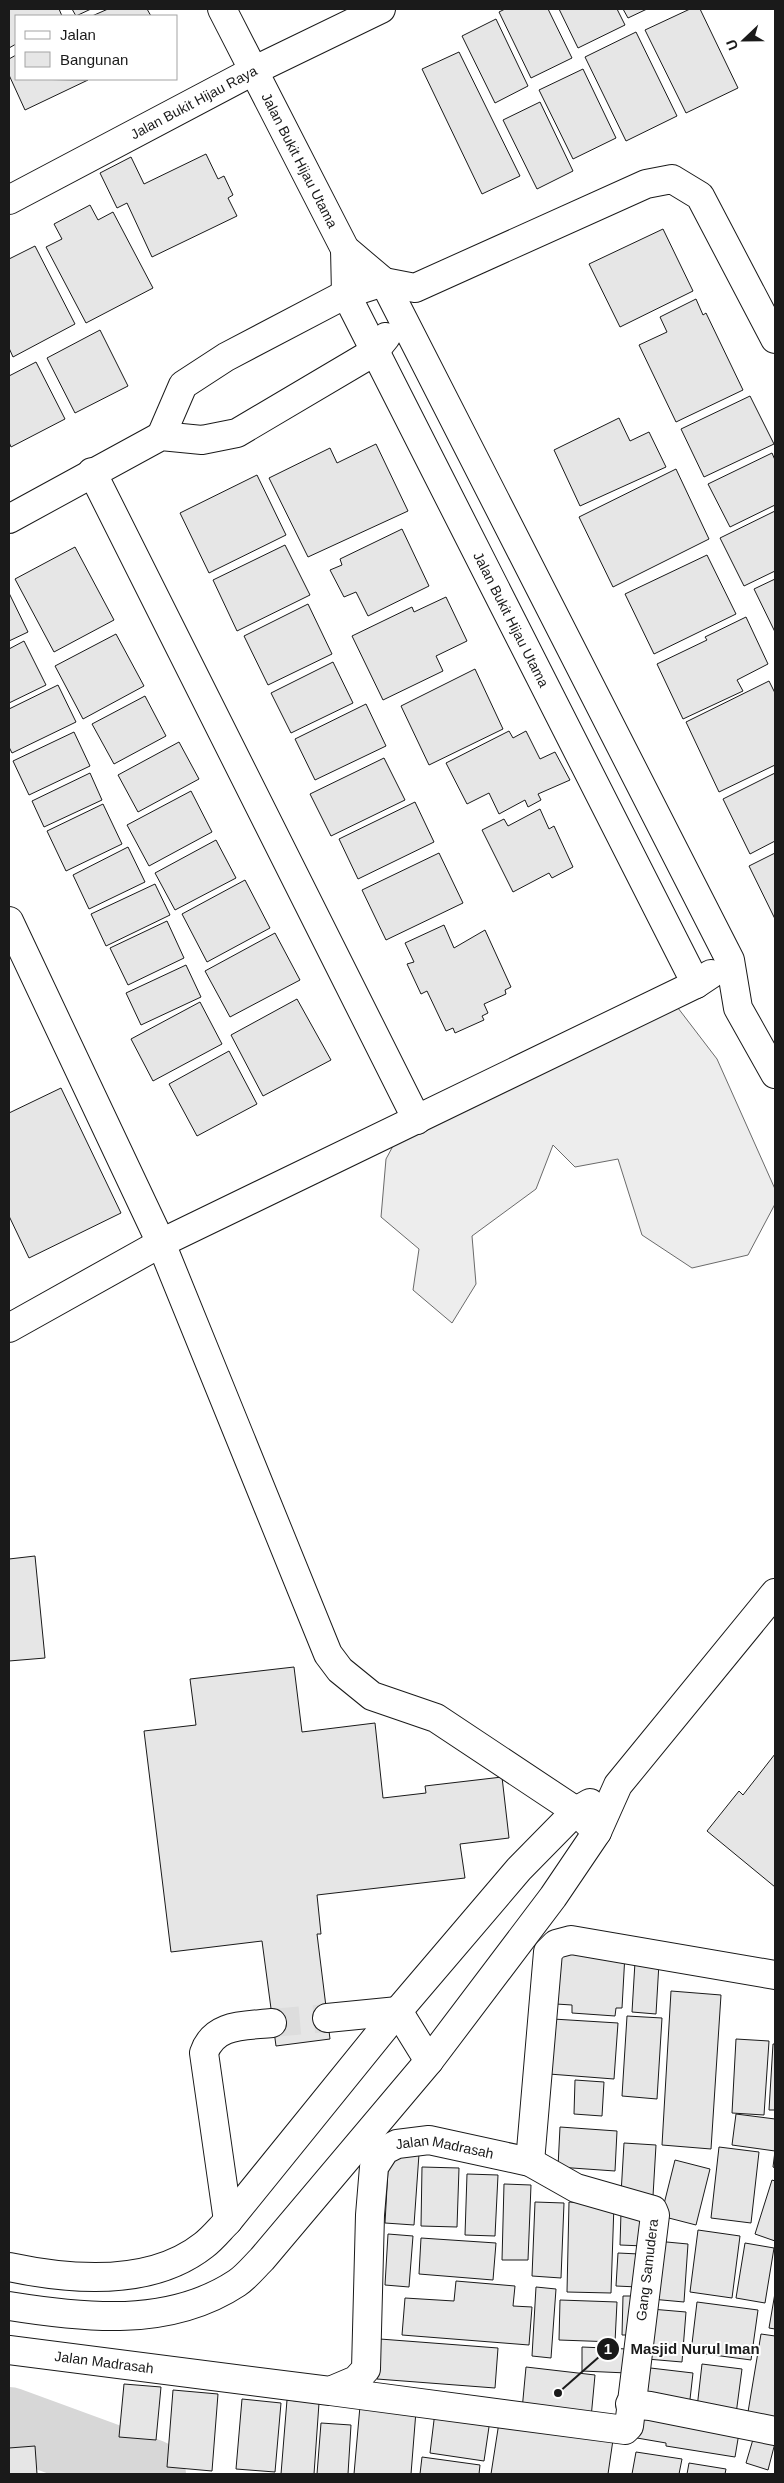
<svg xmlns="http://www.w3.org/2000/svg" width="784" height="2483" viewBox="0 0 784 2483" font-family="Helvetica,sans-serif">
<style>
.built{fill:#ededed;stroke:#6a6a6a}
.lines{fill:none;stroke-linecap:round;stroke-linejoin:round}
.river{stroke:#d7d7d7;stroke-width:70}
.building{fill:#e6e6e6;stroke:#1a1a1a}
.minor-tunnel{stroke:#ddd;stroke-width:28;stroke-dasharray:28 14;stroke-linecap:butt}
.minor-casing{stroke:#1a1a1a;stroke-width:30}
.minor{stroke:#fff;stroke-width:28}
.labels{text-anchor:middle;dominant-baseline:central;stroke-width:4;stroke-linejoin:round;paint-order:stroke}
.street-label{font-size:14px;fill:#1a1a1a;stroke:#fff}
.leader{fill:none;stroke:#1a1a1a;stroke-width:2}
.callout-dot{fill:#1a1a1a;stroke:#fff;stroke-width:2}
.mark-label{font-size:15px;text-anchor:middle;font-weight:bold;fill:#fff}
.callout-label{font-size:15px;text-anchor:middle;font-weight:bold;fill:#1a1a1a;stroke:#fff;stroke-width:4;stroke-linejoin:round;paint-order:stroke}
</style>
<rect width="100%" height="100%" fill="#fff"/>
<path class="built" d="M678,1008L717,1059L775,1189V1204L748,1255L692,1268L642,1235L618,1159L575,1167L553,1145L536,1189L472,1236L476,1284L452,1323L413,1290L419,1249L381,1217L386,1159L401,1131Z"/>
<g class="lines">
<path class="river" d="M9,2422L151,2474"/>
</g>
<path class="building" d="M9,9H59L62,16H16V44L9,48Z
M72,9H91L76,16Z
M108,9H147L151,16H92Z
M505,9H548L572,58L531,78L499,12Z
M559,9H617L625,25L578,48Z
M623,9H647L628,18Z
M690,9H700L738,88L686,113L645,30Z
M496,19L528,86L495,103L462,36Z
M636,32L677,116L626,141L585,57Z
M459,52L520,176L482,194L422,69Z
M16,55V79L88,80L25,110L9,75V59Z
M583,69L616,138L573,159L539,90Z
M540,102L573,171L537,189L503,120Z
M206,154L218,179L224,176L233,195L228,198L237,216L152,257L127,203L117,208L100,173L131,157L144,184Z
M90,205L98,220L113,212L153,288L86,323L46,247L62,239L54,224Z
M663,229L693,291L620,327L589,264Z
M35,246L75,324L13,357L9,348V259Z
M696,299L703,315L706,313L743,390L676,422L639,345L667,332L660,317Z
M100,330L128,386L75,413L47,358Z
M36,362L65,419L11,447L9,442V376Z
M750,396L774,444L704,477L681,429Z
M619,418L630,441L649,432L666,467L580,506L554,450Z
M376,444L408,511L308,557L269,478L330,448L337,463Z
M772,453L775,460V505L730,527L708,484Z
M676,469L709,539L613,587L579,517Z
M257,475L286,535L209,573L180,513Z
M775,511V571L744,586L720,538Z
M402,529L429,586L368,616L356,592L344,597L330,570L342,565L340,559Z
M285,545L310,595L237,631L213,580Z
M75,547L114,620L54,652L15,579Z
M707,555L736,614L654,654L625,594Z
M775,579V632L754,589Z
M9,593L28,632L9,641Z
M446,597L467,641L436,656L443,671L383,700L352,636L412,607L414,612Z
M308,604L332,654L268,685L244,636Z
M746,617L768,664L737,680L743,691L683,719L657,664L707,640L705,637Z
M116,634L144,686L83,719L55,666Z
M24,641L46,685L9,703V649Z
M333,662L353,703L291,733L271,693Z
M475,669L503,729L429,765L401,706Z
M769,681L775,693V765L719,792L686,722Z
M58,685L76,722L12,753L9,747V709Z
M145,696L166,736L114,764L92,724Z
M366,704L386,746L315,780L295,739Z
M509,731L513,738L526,731L540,759L555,752L570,780L538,794L541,800L528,807L525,800L499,814L489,793L467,804L446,763Z
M74,732L90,766L29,795L13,761Z
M179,742L199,779L138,812L118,775Z
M384,758L405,800L331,836L310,794Z
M90,773L102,800L44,827L32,801Z
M775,773V841L750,854L723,799Z
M191,791L212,832L149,866L127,825Z
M415,802L434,842L358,879L339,839Z
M103,804L122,844L66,871L47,831Z
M540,809L549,829L554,826L573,867L552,878L549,873L513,892L482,830L504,819L508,826Z
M216,840L236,878L175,910L155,873Z
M128,847L145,882L89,909L73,875Z
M439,853L463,903L386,940L362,890Z
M775,853V919L749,866Z
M245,880L270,928L207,962L182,914Z
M155,884L170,915L106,946L91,914Z
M167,921L184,958L128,985L110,948Z
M444,925L454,948L485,930L511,987L505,990L506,994L484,1004L488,1013L482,1016L484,1020L455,1033L453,1028L446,1031L427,991L421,994L407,964L414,962L405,943Z
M275,933L300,980L230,1017L205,971Z
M186,965L201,997L141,1025L126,993Z
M297,999L331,1060L263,1096L231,1035Z
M200,1002L222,1044L153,1081L131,1039Z
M229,1051L257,1104L197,1136L169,1084Z
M61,1088L121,1213L29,1258L9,1216V1113Z
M35,1556L45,1658L9,1661V1559Z
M294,1667L302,1732L375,1723L383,1798L426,1793L425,1786L502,1777L509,1838L460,1844L465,1878L317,1895L321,1934H317L330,2039L276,2046L262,1941L171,1952L144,1731L196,1725L190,1679Z
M775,1754V1887L707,1831L739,1791L743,1795Z
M558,1949L625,1954L622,2008H616L615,2016L572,2013V2005L556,2004Z
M635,1962L659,1963L656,2014L632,2012Z
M671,1991L721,1995L711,2149L662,2145Z
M627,2016L662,2018L657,2099L622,2096Z
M553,2019L618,2023L614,2079L549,2074Z
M736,2039L769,2041L764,2115L732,2113Z
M773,2044H775V2110H769Z
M575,2080L604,2082L602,2116L574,2114Z
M736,2114L775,2119V2168L773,2167L775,2151L732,2145Z
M560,2127L617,2131L615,2171L558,2167Z
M624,2143L656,2145L653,2196L621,2194Z
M719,2147L759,2152L751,2223L711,2218Z
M389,2152L419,2154L414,2225L385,2223Z
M675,2160L710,2169L696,2225L661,2216Z
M422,2167L459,2168L457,2227L421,2226Z
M467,2174L498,2175L495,2236L465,2235Z
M772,2180L775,2181V2241L755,2234Z
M504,2184L531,2185L528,2260H502Z
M535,2202L564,2203L561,2278L532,2276Z
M569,2202L614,2204L611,2293L567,2292Z
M621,2212L645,2214L644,2246L620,2245Z
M698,2230L740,2236L732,2298L690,2292Z
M388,2234L413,2236L409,2287L385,2285Z
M421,2238L496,2243L493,2280L419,2274Z
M656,2241L688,2244L684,2302L651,2299Z
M745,2243L774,2248L765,2303L736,2298Z
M618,2253L639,2254L638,2287L616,2286Z
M456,2281L515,2286L513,2306L532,2307L529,2345L402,2335L405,2298L454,2301Z
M536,2287L556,2289L551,2358L532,2356Z
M775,2293V2329L769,2328Z
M623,2296H635L634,2335H622Z
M560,2300L617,2302L615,2342L559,2340Z
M697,2302L758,2310L751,2360L691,2352Z
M651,2309L686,2312L682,2362L647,2359Z
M761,2334L775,2336V2423L747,2418Z
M380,2339L498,2348L495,2388L377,2379Z
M582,2347L627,2349V2373L582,2371Z
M702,2364L742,2369L736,2414L697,2408Z
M526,2367L595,2375L591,2418L522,2410Z
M642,2367L693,2373L689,2408L638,2402Z
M124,2384L161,2387L156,2440L119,2437Z
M173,2390L218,2394L212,2471L167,2467Z
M242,2399L281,2403L275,2472L236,2469Z
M287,2400L319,2403L314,2474H281Z
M360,2406L416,2411L411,2474H354Z
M435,2412L490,2420L484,2461L430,2453Z
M500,2416L614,2433L608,2474H491Z
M641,2416L740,2427L735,2457L666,2446V2443L637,2438Z
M321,2423L351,2425L348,2474H317Z
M754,2436L775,2443L768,2470L746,2463Z
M35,2446L37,2474H9V2448Z
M636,2452L682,2459L679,2474H632Z
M422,2457L480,2465L479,2474H420Z
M689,2463L726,2469L725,2474H687Z"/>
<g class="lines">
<path class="minor-tunnel" d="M272,2023L327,2018"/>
<defs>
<g id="minor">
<path id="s1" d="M222,9L345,249L384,282L730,960L738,1008L775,1074"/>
<path id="s2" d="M9,200L253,71L381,9"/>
<path id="s3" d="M345,249L346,294L696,984"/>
<path d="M161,436L183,385L226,357L346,294L384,282L415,288L646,184L672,179L700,196L775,339"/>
<path d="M92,472L417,1120"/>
<path d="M9,519L161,436L202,440L237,433L374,352L386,337"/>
<path d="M9,921L161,1243L328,1654L340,1670L372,1696L436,1718L576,1811L597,1832"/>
<path d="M9,1328L161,1243L696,984L711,974"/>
<path d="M327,2018L398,2011L429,2061"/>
<path d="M530,2162L548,1952L556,1944L571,1940L775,1975"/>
<path d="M228,2221L204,2053C214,2023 245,2026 272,2023"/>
<path d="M9,2267C70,2280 151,2287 204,2245C213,2238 220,2229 228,2221L398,2011L519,1869L576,1811L590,1803"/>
<path d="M9,2306C84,2318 169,2328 237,2283C246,2277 254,2267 262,2259L429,2061L553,1897L597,1832L618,1785L775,1593"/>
<path id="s4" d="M9,2350L330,2391L356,2380L366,2369L370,2215L374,2167L385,2150L397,2144L429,2140L530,2162L576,2188L653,2210L655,2215L629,2426L625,2430L330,2391"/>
<path d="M630,2404L650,2406L775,2431"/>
</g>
</defs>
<use href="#minor" class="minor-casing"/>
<use href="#minor" class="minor"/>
</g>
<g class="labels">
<g class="street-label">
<text stroke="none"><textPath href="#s2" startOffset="209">Jalan Bukit Hijau Raya</textPath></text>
<text stroke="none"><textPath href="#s1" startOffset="170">Jalan Bukit Hijau Utama</textPath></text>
<text stroke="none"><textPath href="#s3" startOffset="410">Jalan Bukit Hijau Utama</textPath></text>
<text stroke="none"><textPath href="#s4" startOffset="651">Jalan Madrasah</textPath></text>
<text transform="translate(647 2270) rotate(-83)">Gang Samudera</text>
<text stroke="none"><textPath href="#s4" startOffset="96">Jalan Madrasah</textPath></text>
</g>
</g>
<path class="leader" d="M558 2393L608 2349"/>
<g class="callout-dot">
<circle cx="558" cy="2393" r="5"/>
<circle cx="608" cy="2349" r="12"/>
</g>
<g class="mark-label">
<text x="608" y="2354">1</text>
</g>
<g class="callout-label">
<text x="695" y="2354">Masjid Nurul Iman</text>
</g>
<rect width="784" height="2483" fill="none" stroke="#1a1a1a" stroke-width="20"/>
<rect x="15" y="15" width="162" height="65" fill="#ffffff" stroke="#a3a3a3"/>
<rect x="25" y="31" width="25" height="8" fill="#ffffff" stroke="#a3a3a3"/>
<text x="60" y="40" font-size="15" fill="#1a1a1a">Jalan</text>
<rect x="25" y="52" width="25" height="15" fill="#e6e6e6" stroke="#a3a3a3"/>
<text x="60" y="65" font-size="15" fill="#1a1a1a">Bangunan</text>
<g transform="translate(744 40) rotate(248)" stroke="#ffffff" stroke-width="4" paint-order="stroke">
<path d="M0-4L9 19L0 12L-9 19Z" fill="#1a1a1a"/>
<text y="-8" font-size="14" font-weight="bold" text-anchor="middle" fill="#1a1a1a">U</text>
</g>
</svg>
